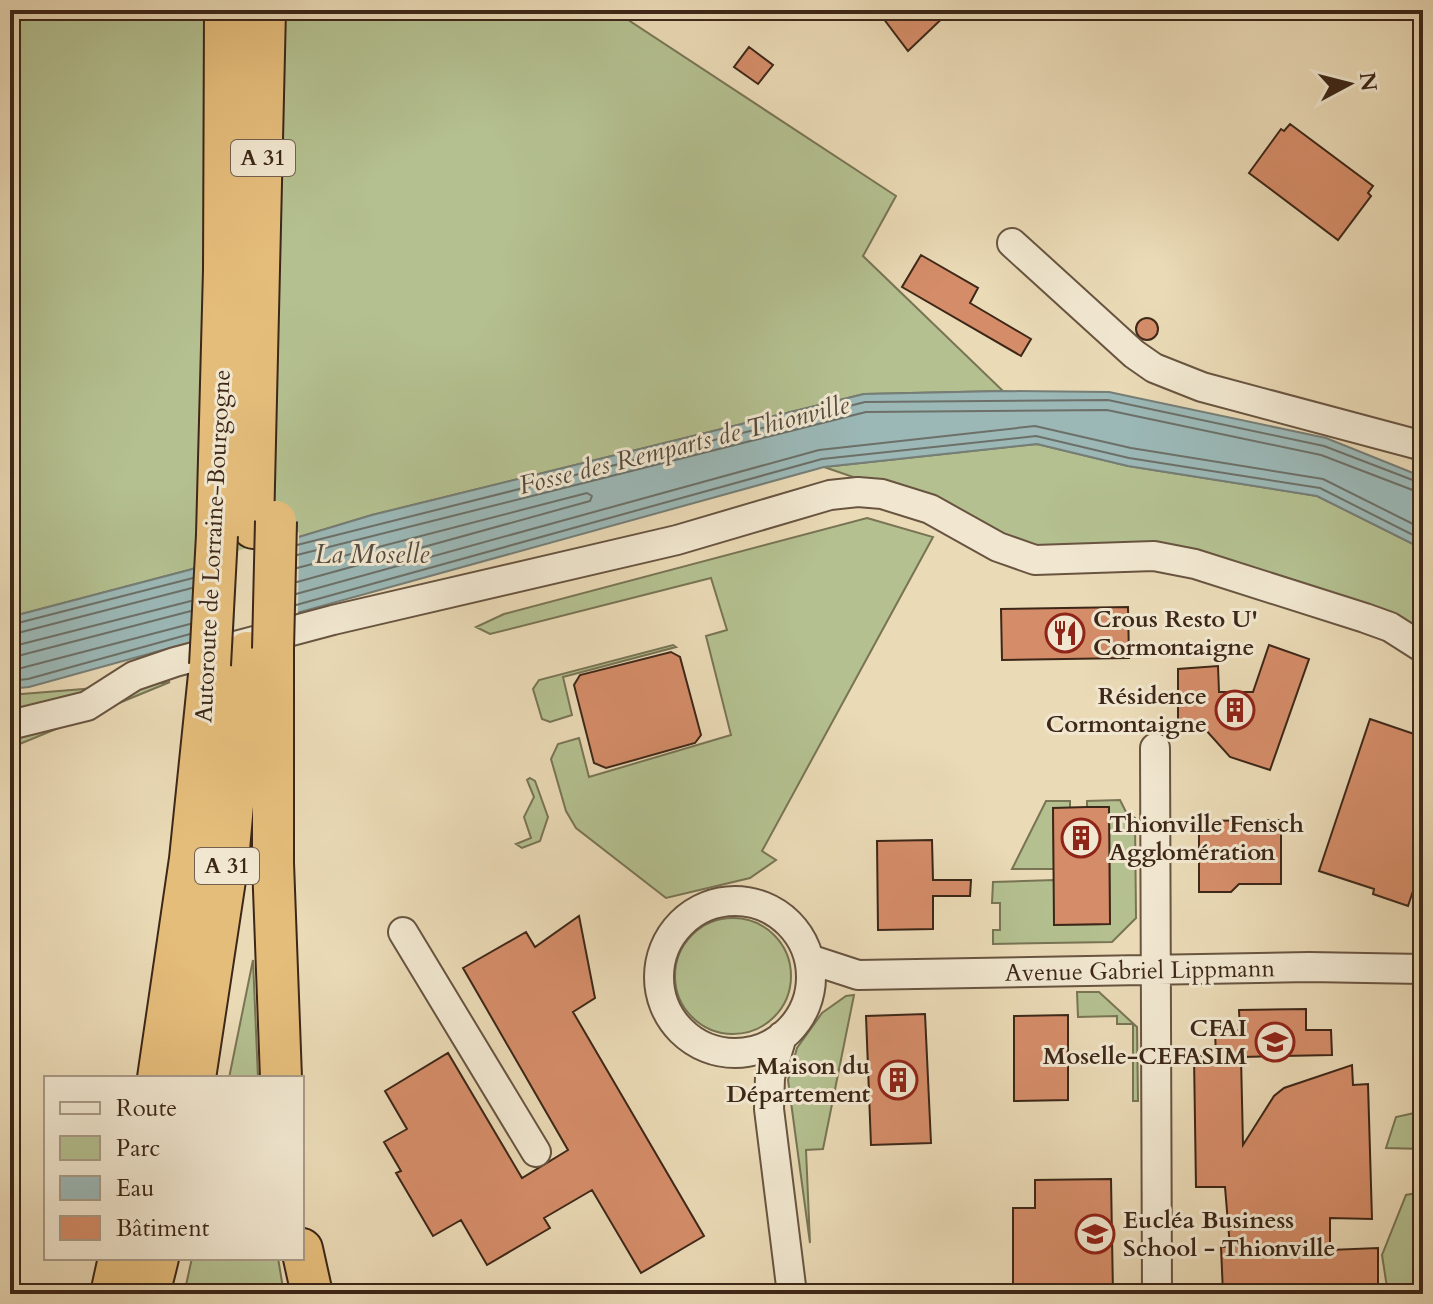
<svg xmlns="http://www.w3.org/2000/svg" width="1433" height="1304" viewBox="0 0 1433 1304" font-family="Cardo,serif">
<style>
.green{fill:#b4c090;stroke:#787454;stroke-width:2}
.water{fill:#9bb8b7;stroke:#757e77;stroke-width:2}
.pier{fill:#eadab6}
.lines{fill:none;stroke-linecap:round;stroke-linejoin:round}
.shore{stroke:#6c7068;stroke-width:2}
.building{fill:#d58d69;stroke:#3d2718;stroke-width:2}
.minor-casing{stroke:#685440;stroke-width:32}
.highway-casing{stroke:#3d2718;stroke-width:44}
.minor{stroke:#f1e7d0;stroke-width:28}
.highway{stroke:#e5bd7b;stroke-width:40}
.highway-bridge-casing{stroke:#3d2718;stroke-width:44;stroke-linecap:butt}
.highway-bridge{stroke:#e5bd7b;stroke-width:40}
.labels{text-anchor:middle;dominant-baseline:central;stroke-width:6;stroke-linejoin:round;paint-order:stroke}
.shield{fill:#f1e7d0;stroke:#73614f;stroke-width:2}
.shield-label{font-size:22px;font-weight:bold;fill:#3d2718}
.street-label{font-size:24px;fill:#3d2718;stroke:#f1e7d0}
.poi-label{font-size:24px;font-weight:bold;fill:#3d2718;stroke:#f1e7d0;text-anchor:start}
.water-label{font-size:26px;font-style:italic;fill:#544b40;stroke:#f1e7d0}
</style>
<rect width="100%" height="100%" fill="#eadab6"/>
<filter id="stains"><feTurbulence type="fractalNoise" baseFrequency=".0025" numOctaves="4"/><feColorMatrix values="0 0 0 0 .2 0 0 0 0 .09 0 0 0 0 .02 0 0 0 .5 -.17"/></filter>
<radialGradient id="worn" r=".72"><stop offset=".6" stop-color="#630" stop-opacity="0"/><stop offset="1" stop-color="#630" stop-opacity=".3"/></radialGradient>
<path class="green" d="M10,10H613L896,196L863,256L1003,391L864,394L372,515L189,570L10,617Z
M1037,444L1128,466L1317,496L1423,549V641L1318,596L1045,551L897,492L824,467Z
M867,518L933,537L762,851L776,860L750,878L666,898L576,828L566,811L551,759L558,744L579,738L589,777L731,735L706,636L727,630L711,578L490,634L476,627L504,614Z
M673,645L676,647L563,677L572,715L550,722L542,719L533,689L539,680Z
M170,682L10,748V695Z
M530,778L535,781L548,817L540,841L522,848L516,844L531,838L524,817L534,797L527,780Z
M1120,800L1126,812L1135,818L1136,918L1112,942L993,944V930H1000V903H992L993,882L1054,880V925L1110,924L1109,808L1087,807V801Z
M1046,801H1070V808H1053L1054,869H1012Z
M675 976a58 58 0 1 1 116 0a58 58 0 1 1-116 0Z
M253,960L258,1078H229Z
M1077,992H1099L1137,1027L1138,1101H1133V1024H1117V1016L1078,1017Z
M854,995L823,1149L806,1150L810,1243L788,1080L797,1048L822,1013L846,996Z
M1423,1111V1149L1386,1148L1396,1117Z
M1423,1192V1294H1388L1382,1255L1406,1195Z
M192,1258H278L284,1294H184Z"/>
<path class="water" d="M1003,391L1109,392L1326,438L1423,477V549L1317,496L1128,466L1037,444L824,467L29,687L10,689V617L189,570L372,515L864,394Z"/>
<path class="pier" d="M299,532L298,617L234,634L237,551Z"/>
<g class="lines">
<path class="shore" d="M297,545L865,402L1108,400L1324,446L1423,484
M297,555L866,412L1107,410L1321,455L1423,494
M297,582L590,501L592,496L587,493L297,568
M296,594L819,450L1035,426L1131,448L1323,479L1423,529
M296,605L822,459L1036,436L1129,458L1320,488L1423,540
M10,625L193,578
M10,635L192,588
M10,647L191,601
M10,658L191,611
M10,671L190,624
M10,681L28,679L190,634"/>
</g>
<path class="building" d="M877,10H951L908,51Z
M749,47L773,65L758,84L734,67Z
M1290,124L1373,186L1368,193L1371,196L1338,240L1249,173L1281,129L1284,131Z
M921,255L978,288L970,303L1031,339L1021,356L902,287Z
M1136 329a11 11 0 1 1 22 0a11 11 0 1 1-22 0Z
M1128,607L1129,658L1002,660L1001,609Z
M1269,645L1309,659L1270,770L1230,757L1205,729H1178V669L1218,666L1219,692H1253Z
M671,652L680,657L701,735L695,743L606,768L594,763L574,685L580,675Z
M1370,719L1423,737V825L1418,841L1423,842V878L1418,876L1408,906L1373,894L1374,889L1319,871Z
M1087,807H1109L1110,924L1054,925L1053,808Z
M1281,820V884H1239L1231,892H1199V821Z
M932,840L933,880H971L970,896H933V929L878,930L877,841Z
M579,916L595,998L573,1012L704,1236L641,1273L592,1190L544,1218L550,1228L487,1265L461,1220L433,1236L396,1173L401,1171L384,1142L407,1129L385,1091L448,1053L522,1178L568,1150L463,968L526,932L535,947Z
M1306,1009V1030H1331L1332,1055L1241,1057L1243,1145L1274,1096L1284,1088L1352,1065L1353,1085L1368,1084L1372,1219L1330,1218V1250L1378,1248V1294H1223L1221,1247H1230L1225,1187H1196L1194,1056H1216L1215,1031L1240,1030L1239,1010Z
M925,1014L931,1143L871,1145L866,1016Z
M1068,1015V1100L1014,1101V1016Z
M1111,1179L1113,1294H1013V1208H1035V1180Z"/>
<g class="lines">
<defs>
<path id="minor" d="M1012,243L1134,354L1154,368L1202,387L1423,446
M10,725L87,706L134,676L175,662L333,620L677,540L830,495L858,492L882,494L930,509L998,547L1035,560L1154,556L1195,564L1365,618L1390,627L1423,648
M1155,748L1157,1294
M659 977a76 76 0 1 1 152 0a76 76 0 1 1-152 0Z
M403,932L536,1152
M809,959L858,975L1309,967L1423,969
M782,1036L770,1077L769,1109L792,1294"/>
<path id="highway" d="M253,528L265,10
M217,535L224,270L225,10
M273,649V863L281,1078
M158,1078L190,859L210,665
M195,1078L228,860L247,652
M302,1249L312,1294
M111,1294L119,1258
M149,1294L158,1258"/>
</defs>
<use href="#minor" class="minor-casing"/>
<use href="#highway" class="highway-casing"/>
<use href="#minor" class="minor"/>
<use href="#highway" class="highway"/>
<defs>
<path id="highway-bridge" d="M273,649L276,521
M210,665L217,535"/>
</defs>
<use href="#highway-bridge" class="highway-bridge-casing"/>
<use href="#highway-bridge" class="highway-bridge"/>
</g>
<defs>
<symbol id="restaurant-ring" viewBox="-11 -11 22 22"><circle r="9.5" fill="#f1e7d0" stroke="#8f2418" stroke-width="1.5"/><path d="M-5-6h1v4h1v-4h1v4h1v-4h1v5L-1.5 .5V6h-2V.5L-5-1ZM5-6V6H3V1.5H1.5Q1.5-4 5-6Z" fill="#8f2418"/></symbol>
<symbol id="building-ring" viewBox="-11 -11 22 22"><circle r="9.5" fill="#f1e7d0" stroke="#8f2418" stroke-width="1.5"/><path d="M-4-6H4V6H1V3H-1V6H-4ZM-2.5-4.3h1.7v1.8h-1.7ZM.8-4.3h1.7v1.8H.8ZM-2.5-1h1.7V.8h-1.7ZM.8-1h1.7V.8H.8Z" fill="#8f2418"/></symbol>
<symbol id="university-ring" viewBox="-11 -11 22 22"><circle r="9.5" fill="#f1e7d0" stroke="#8f2418" stroke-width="1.5"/><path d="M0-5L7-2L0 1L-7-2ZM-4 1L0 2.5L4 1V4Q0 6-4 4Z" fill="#8f2418"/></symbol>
</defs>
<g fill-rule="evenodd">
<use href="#restaurant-ring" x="1043" y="611" width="44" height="44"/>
<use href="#building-ring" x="1213" y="688" width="44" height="44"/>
<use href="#building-ring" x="1059" y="816" width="44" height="44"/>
<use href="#university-ring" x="1253" y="1020" width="44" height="44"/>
<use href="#building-ring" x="876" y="1058" width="44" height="44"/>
<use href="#university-ring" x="1073" y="1212" width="44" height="44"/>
</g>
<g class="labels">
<g class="shield">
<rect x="231" y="140" width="64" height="36" rx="6"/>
<rect x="195" y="848" width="64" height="36" rx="6"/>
</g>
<g class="shield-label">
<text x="263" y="158">A 31</text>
<text x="227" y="866">A 31</text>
</g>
<g class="street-label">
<text transform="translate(213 546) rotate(-87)">Autoroute de Lorraine-Bourgogne</text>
<text transform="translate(1140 971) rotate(-1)">Avenue Gabriel Lippmann</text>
</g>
<g class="poi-label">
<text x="1093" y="619">Crous Resto U'<tspan x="1093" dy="28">Cormontaigne</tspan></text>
<text x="1207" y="696" text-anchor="end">Résidence<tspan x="1207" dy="28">Cormontaigne</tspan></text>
<text x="1109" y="824">Thionville Fensch<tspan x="1109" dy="28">Agglomération</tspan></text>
<text x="1247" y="1028" text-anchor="end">CFAI<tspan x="1247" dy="28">Moselle-CEFASIM</tspan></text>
<text x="870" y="1066" text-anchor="end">Maison du<tspan x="870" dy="28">Département</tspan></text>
<text x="1123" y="1220">Eucléa Business<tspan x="1123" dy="28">School - Thionville</tspan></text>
</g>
<g class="water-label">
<text transform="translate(684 445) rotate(-14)">Fosse des Remparts de Thionville</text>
<text x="372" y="554">La Moselle</text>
</g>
</g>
<rect width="1433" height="1304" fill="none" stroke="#eadab6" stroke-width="40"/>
<rect x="12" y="12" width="1409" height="1280" fill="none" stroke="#3d2718" stroke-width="4"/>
<rect x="20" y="20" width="1393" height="1264" fill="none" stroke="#3d2718" stroke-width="2"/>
<rect x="44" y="1076" width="260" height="184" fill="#f1e7d0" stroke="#a99a86" stroke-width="2"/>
<rect x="60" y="1102" width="40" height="12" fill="#f1e7d0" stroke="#a99a86" stroke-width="2"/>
<text x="116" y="1116" font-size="24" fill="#3d2718">Route</text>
<rect x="60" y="1136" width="40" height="24" fill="#b4c090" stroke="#a99a86" stroke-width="2"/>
<text x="116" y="1156" font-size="24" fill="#3d2718">Parc</text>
<rect x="60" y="1176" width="40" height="24" fill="#9bb8b7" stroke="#a99a86" stroke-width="2"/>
<text x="116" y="1196" font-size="24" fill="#3d2718">Eau</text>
<rect x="60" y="1216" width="40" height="24" fill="#d58d69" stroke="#a99a86" stroke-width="2"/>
<text x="116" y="1236" font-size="24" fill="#3d2718">Bâtiment</text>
<g transform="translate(1349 84) rotate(83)" stroke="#f1e7d0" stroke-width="6" paint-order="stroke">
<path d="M0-6L14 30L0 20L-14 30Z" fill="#3d2718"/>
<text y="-12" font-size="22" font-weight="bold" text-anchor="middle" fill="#3d2718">N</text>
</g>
<rect width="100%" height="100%" filter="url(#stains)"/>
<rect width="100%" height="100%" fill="url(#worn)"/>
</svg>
